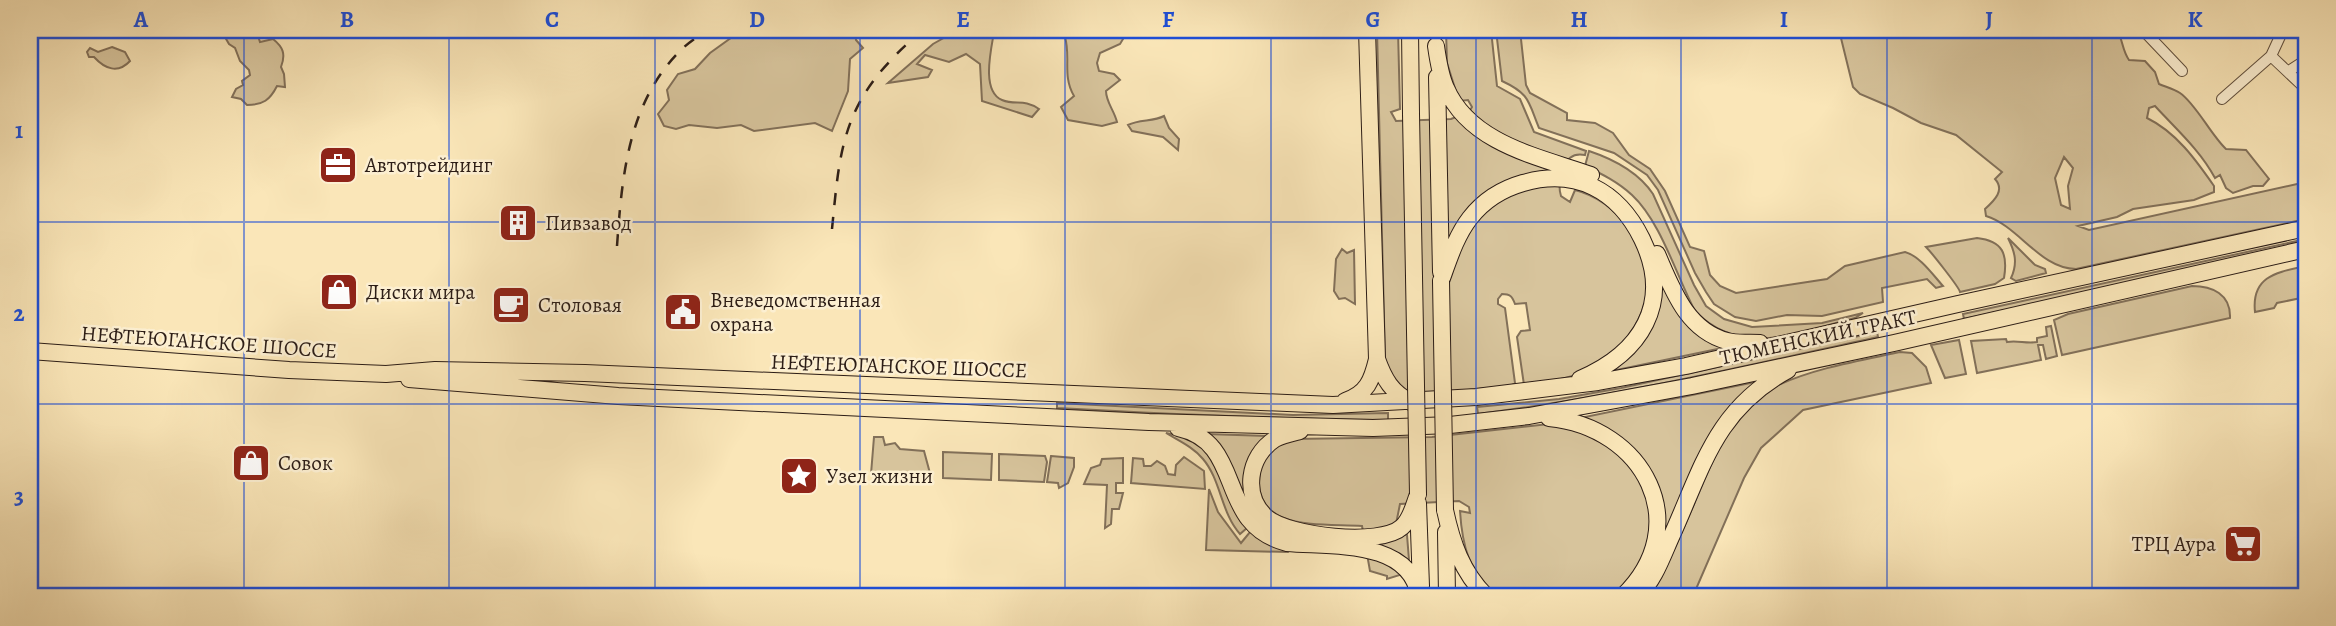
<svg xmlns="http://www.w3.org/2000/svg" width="2336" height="626" viewBox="0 0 2336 626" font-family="Alegreya,serif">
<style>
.green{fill:#d7c49c;stroke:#827059;stroke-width:2;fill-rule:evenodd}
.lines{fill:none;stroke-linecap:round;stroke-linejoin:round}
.minor-casing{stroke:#604f3e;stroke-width:12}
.primary-casing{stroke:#2c1d16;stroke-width:18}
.minor{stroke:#fcefd1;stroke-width:10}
.primary{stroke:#fae6b8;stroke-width:16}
.rail{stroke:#2c1d16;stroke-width:2.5;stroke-dasharray:12 12;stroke-linecap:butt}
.primary-bridge-casing{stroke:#2c1d16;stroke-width:18;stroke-linecap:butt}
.primary-bridge{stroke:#fae6b8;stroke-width:16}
.grid{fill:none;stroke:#1d4ed8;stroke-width:2;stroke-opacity:0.55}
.labels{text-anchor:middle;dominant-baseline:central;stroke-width:5;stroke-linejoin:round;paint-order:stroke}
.poi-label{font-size:21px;fill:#2c1d16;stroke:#fcefd1;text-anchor:start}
.street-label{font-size:21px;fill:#2c1d16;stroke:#fcefd1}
.neatline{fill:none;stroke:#1d4ed8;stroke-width:2.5}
.grid-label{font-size:23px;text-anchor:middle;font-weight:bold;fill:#1d4ed8}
</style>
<rect width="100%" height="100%" fill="#fae6b8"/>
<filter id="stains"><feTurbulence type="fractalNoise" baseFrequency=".00286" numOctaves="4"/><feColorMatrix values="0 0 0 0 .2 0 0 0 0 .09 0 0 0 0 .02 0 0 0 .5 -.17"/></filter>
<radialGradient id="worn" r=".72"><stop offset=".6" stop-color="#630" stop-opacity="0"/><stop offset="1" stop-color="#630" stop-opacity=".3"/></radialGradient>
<path class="green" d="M209,30H256L260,42L273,39C283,47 286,54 281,67L284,74L285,87L277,86C270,100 263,105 247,105L241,99L232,97L236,89L243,85L242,81L250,75L249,70L240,61L235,48L229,44L222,32Z
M742,30H855L856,40L863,48L850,59L848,91L832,131L815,123L754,131L741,125L717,128L689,125L676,129L664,126L658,114L669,100L667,90L678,74L695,69L710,53Z
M958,30H996L994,32C991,50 981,91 1002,100C1016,106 1023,98 1039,109L1032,117L982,101L980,64L966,54L949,62L925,55L917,64L932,70L928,77L888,83L933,44Z
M1044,30H1137L1126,34L1120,44L1100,53L1097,63L1099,71L1114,74L1120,80L1106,91C1106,102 1114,110 1117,122L1102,126L1068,120L1061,107L1074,96C1062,76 1071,57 1065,37Z
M1377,30H1398L1400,109L1391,112L1396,121L1451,119L1469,112L1472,107L1468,100L1459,101L1447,63L1446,30H1491L1497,86L1520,99L1534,132L1586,151L1585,155C1563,150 1556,180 1561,196L1570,202L1575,190C1618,201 1651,248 1647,292C1645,308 1637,324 1628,336C1624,342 1620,349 1614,353C1583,377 1562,380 1524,385L1517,337L1521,331L1530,330L1526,303L1515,304C1512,296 1510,294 1502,294L1498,299V304L1505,308L1515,383L1510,386L1437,393H1408L1392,381L1385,360Z
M1496,30H1520L1526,85L1530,93L1567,113V120L1595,123L1613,133L1629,155L1650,169L1665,191L1690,247L1704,251L1710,275L1720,286L1736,293L1827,279L1845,266L1905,252C1920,256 1933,275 1943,286L1936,288L1927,279L1882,288L1883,302L1822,316L1787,315L1756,321L1735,317L1714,304L1706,292L1695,273L1658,190L1647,175L1614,153L1539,128C1528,101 1530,94 1502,81Z
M1839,30H2117C2123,40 2122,50 2129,60L2145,61L2155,72L2159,84C2166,87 2174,89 2180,93C2196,104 2211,135 2226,149L2246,150L2269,179L2263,186H2253L2233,193L2226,188L2220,175L2215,178C2200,150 2176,129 2155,106L2149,108L2147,118C2176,132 2196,160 2214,186V192L2194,200L2133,209L2117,217L2078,226L2089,230L2306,182V219L2076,269C2040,269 2019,226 1986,216L1985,209C1995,200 2005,190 1995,179L2002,172L1956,135L1921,123L1893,108L1860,94L1853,87ZM2064,157L2073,168L2068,186L2070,209L2061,205L2055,178Z
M112,47L125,52L130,61C118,74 105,69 94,57H89L87,52L90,48L98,52Z
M1164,116L1169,128L1179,139L1178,150L1163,137L1132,131L1128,125C1140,119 1153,122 1164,116Z
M1589,151C1613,159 1639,173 1653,194L1694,285L1706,306L1724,319L1752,327L1822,323L1863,313L1855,318C1799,332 1741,359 1695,311C1676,275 1661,222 1632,195C1618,182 1602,174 1585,166Z
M1977,238C2003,241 2008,254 2004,278L1995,284L1960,292C1959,287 1931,252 1926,247Z
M2008,238L2035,265L2045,269L2046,273L2016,281L2011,278C2018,263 2015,252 2008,238Z
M2306,239V244L1964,319L1963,314Z
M1342,249L1347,253L1354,250L1355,304L1345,298L1339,299L1334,291L1336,259Z
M2306,266V297L2277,303L2274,308L2255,312C2251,275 2279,272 2306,266Z
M1657,270L1674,298L1732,346L1607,372L1628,356Z
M2192,286C2212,286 2231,294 2230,318L2062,355L2054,320L2068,314Z
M2051,326L2057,356L2046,359L2043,345H2038L2041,360L1977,373L1971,341L2006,339L2007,342C2018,340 2026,344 2037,342V338L2047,336L2046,327Z
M1877,332L1878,337C1745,366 1613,397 1478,414L1477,407L1559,399L1621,388Z
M1959,340L1966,374L1945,378L1931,345Z
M1900,352L1912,353L1926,367L1931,383L1803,410L1761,448L1744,478L1693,596H1647C1665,570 1678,541 1691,511C1712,465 1727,410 1776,386C1815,368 1858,361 1900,352Z
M1760,381L1738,400L1651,566L1653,481L1580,418Z
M1057,403L1293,415L1388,413V420C1278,419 1167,414 1057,408Z
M1549,424C1576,430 1603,436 1624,456C1663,497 1657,562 1614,596H1497C1469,575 1462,544 1460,511L1470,513L1469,507L1459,501L1400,504L1396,524L1400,533L1407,535L1409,560L1403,574L1387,579V576L1370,571L1362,526C1321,523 1253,533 1259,473C1260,456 1277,445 1291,439L1432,437Z
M1166,433L1194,439L1215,461L1241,522L1247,528L1240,534C1221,513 1221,480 1203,459C1193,447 1179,441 1166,433Z
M1206,434L1268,436L1261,444L1257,524Z
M874,437H883L885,445L895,443L900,449L924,451L931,477L871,474Z
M943,452L992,454L991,480L943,478Z
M999,454L1045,456L1047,462L1044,482L999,480Z
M1051,456L1074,458V467L1068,483L1059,488L1058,483L1047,482Z
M1184,457L1204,471L1205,489L1131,483L1133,458L1143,459L1144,466H1151L1157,461L1165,466L1168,474L1175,475L1176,465Z
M1123,458V483H1116V493H1123L1119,509H1112L1111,524L1105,528L1107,485L1084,484L1091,468L1100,465L1102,459Z
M1209,489L1218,512L1241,543L1250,532C1262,539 1279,543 1287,552L1206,550Z"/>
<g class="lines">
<defs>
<path id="minor" d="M2136,30L2144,31L2182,71
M2271,56L2306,89
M2289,71L2306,60
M2222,99L2271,56L2283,30"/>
<path id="primary" d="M1410,30L1411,114
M1436,46C1438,60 1440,75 1446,88C1470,144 1540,157 1591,175
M1437,77L1441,272
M1657,254C1672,288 1686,330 1727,341C1737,344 1749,342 1760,343
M1441,281C1449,259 1456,236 1470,218C1484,200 1502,189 1523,183C1576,168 1618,190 1642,239C1673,303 1641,353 1580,379
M30,351L289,370L386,374L435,370L585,373L1333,405L1476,397L1598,382L1686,366L1958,304L2306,228
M1377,359C1384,379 1392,393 1411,402
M409,379L618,396L1149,422L1373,428L1450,425L1529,416L1692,386L1894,343L2306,249
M1345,401C1367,394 1372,380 1377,359L1367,30
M1549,418C1644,427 1696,525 1623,596
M1178,428C1247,443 1214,524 1287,543C1332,547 1410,539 1419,596
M1300,431C1292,433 1282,435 1275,439C1248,456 1242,496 1267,518C1289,536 1380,547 1402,527C1411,519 1414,505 1418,494
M1418,503L1421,586
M1445,510C1452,543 1462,572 1486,596
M1446,532L1447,596
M1638,596C1655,579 1662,557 1672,535C1703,466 1716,409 1788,370"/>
</defs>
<use href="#minor" class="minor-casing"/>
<use href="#primary" class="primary-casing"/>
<use href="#minor" class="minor"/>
<use href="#primary" class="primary"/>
<path class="rail" d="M832,229C839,159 841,111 893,58C903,47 913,38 926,30
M617,246C622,176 628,102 681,50C689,42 699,36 707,30"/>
<defs>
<path id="primary-bridge" d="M1411,114L1418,494
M1441,281L1445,510"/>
</defs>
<use href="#primary-bridge" class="primary-bridge-casing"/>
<use href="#primary-bridge" class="primary-bridge"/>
</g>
<path class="grid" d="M244,30V596M449,30V596M655,30V596M860,30V596M1065,30V596M1271,30V596M1476,30V596M1681,30V596M1887,30V596M2092,30V596M30,222H2306M30,404H2306"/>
<defs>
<symbol id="office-square" viewBox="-11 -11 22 22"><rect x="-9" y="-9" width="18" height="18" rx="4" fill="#8f2418" stroke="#fcefd1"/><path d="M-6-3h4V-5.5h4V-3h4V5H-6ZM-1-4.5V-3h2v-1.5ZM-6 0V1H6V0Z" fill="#fff"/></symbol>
<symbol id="building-square" viewBox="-11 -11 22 22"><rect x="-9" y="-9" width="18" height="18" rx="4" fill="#8f2418" stroke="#fcefd1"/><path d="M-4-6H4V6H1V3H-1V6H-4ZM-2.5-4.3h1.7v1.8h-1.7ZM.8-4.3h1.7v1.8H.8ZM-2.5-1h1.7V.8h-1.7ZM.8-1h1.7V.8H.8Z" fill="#fff"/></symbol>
<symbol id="shop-square" viewBox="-11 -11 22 22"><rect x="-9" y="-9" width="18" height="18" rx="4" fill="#8f2418" stroke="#fcefd1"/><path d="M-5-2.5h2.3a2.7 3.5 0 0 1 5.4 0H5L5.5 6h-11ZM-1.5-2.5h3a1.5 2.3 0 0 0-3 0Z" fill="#fff"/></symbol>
<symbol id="cafe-square" viewBox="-11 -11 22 22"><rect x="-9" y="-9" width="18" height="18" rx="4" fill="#8f2418" stroke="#fcefd1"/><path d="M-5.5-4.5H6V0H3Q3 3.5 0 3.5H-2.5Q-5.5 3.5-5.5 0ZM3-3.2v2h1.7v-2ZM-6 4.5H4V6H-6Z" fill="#fff"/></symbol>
<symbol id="civic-square" viewBox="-11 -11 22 22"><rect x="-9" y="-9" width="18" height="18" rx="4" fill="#8f2418" stroke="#fcefd1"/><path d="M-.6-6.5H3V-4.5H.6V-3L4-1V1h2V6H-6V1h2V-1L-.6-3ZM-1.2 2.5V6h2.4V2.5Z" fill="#fff"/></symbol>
<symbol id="sight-square" viewBox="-11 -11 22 22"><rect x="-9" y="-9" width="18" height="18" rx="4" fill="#8f2418" stroke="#fcefd1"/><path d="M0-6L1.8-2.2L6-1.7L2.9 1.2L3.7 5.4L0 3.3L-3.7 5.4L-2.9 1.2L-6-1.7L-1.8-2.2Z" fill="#fff"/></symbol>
<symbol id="supermarket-square" viewBox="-11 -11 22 22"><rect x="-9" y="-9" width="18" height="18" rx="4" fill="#8f2418" stroke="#fcefd1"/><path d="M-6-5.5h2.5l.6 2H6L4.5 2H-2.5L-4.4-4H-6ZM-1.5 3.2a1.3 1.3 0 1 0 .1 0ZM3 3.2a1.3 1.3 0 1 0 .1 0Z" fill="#fff"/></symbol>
</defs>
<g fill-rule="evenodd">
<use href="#office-square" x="316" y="143" width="44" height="44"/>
<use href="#building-square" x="496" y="201" width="44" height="44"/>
<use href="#shop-square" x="317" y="270" width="44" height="44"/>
<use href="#cafe-square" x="489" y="283" width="44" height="44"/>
<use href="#civic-square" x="661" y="290" width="44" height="44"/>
<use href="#shop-square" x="229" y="441" width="44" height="44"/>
<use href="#sight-square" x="777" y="454" width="44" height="44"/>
<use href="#supermarket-square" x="2221" y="522" width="44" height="44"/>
</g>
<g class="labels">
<g class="poi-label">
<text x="365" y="165">Автотрейдинг</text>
<text x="545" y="223">Пивзавод</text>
<text x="366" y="292">Диски мира</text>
<text x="710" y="300">Вневедомственная<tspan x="710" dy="24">охрана</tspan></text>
<text x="538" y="305">Столовая</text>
<text x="278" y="463">Совок</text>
<text x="826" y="476">Узел жизни</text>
<text x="2216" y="544" text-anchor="end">ТРЦ Аура</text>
</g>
<g class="street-label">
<text transform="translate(1818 337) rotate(-12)">ТЮМЕНСКИЙ ТРАКТ</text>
<text transform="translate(209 342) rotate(4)">НЕФТЕЮГАНСКОЕ ШОССЕ</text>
<text transform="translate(899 366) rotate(2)">НЕФТЕЮГАНСКОЕ ШОССЕ</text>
</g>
</g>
<rect width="2336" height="626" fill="none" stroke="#fae6b8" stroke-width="77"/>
<rect x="38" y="38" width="2260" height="550" class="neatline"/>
<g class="grid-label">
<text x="141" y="27">A</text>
<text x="347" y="27">B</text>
<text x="552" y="27">C</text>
<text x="757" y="27">D</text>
<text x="963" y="27">E</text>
<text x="1168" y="27">F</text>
<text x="1373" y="27">G</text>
<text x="1579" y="27">H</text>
<text x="1784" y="27">I</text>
<text x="1989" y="27">J</text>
<text x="2195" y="27">K</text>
<text x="19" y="138">1</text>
<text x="19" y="321">2</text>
<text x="19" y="504">3</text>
</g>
<rect width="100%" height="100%" filter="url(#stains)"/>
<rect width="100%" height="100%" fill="url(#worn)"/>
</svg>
